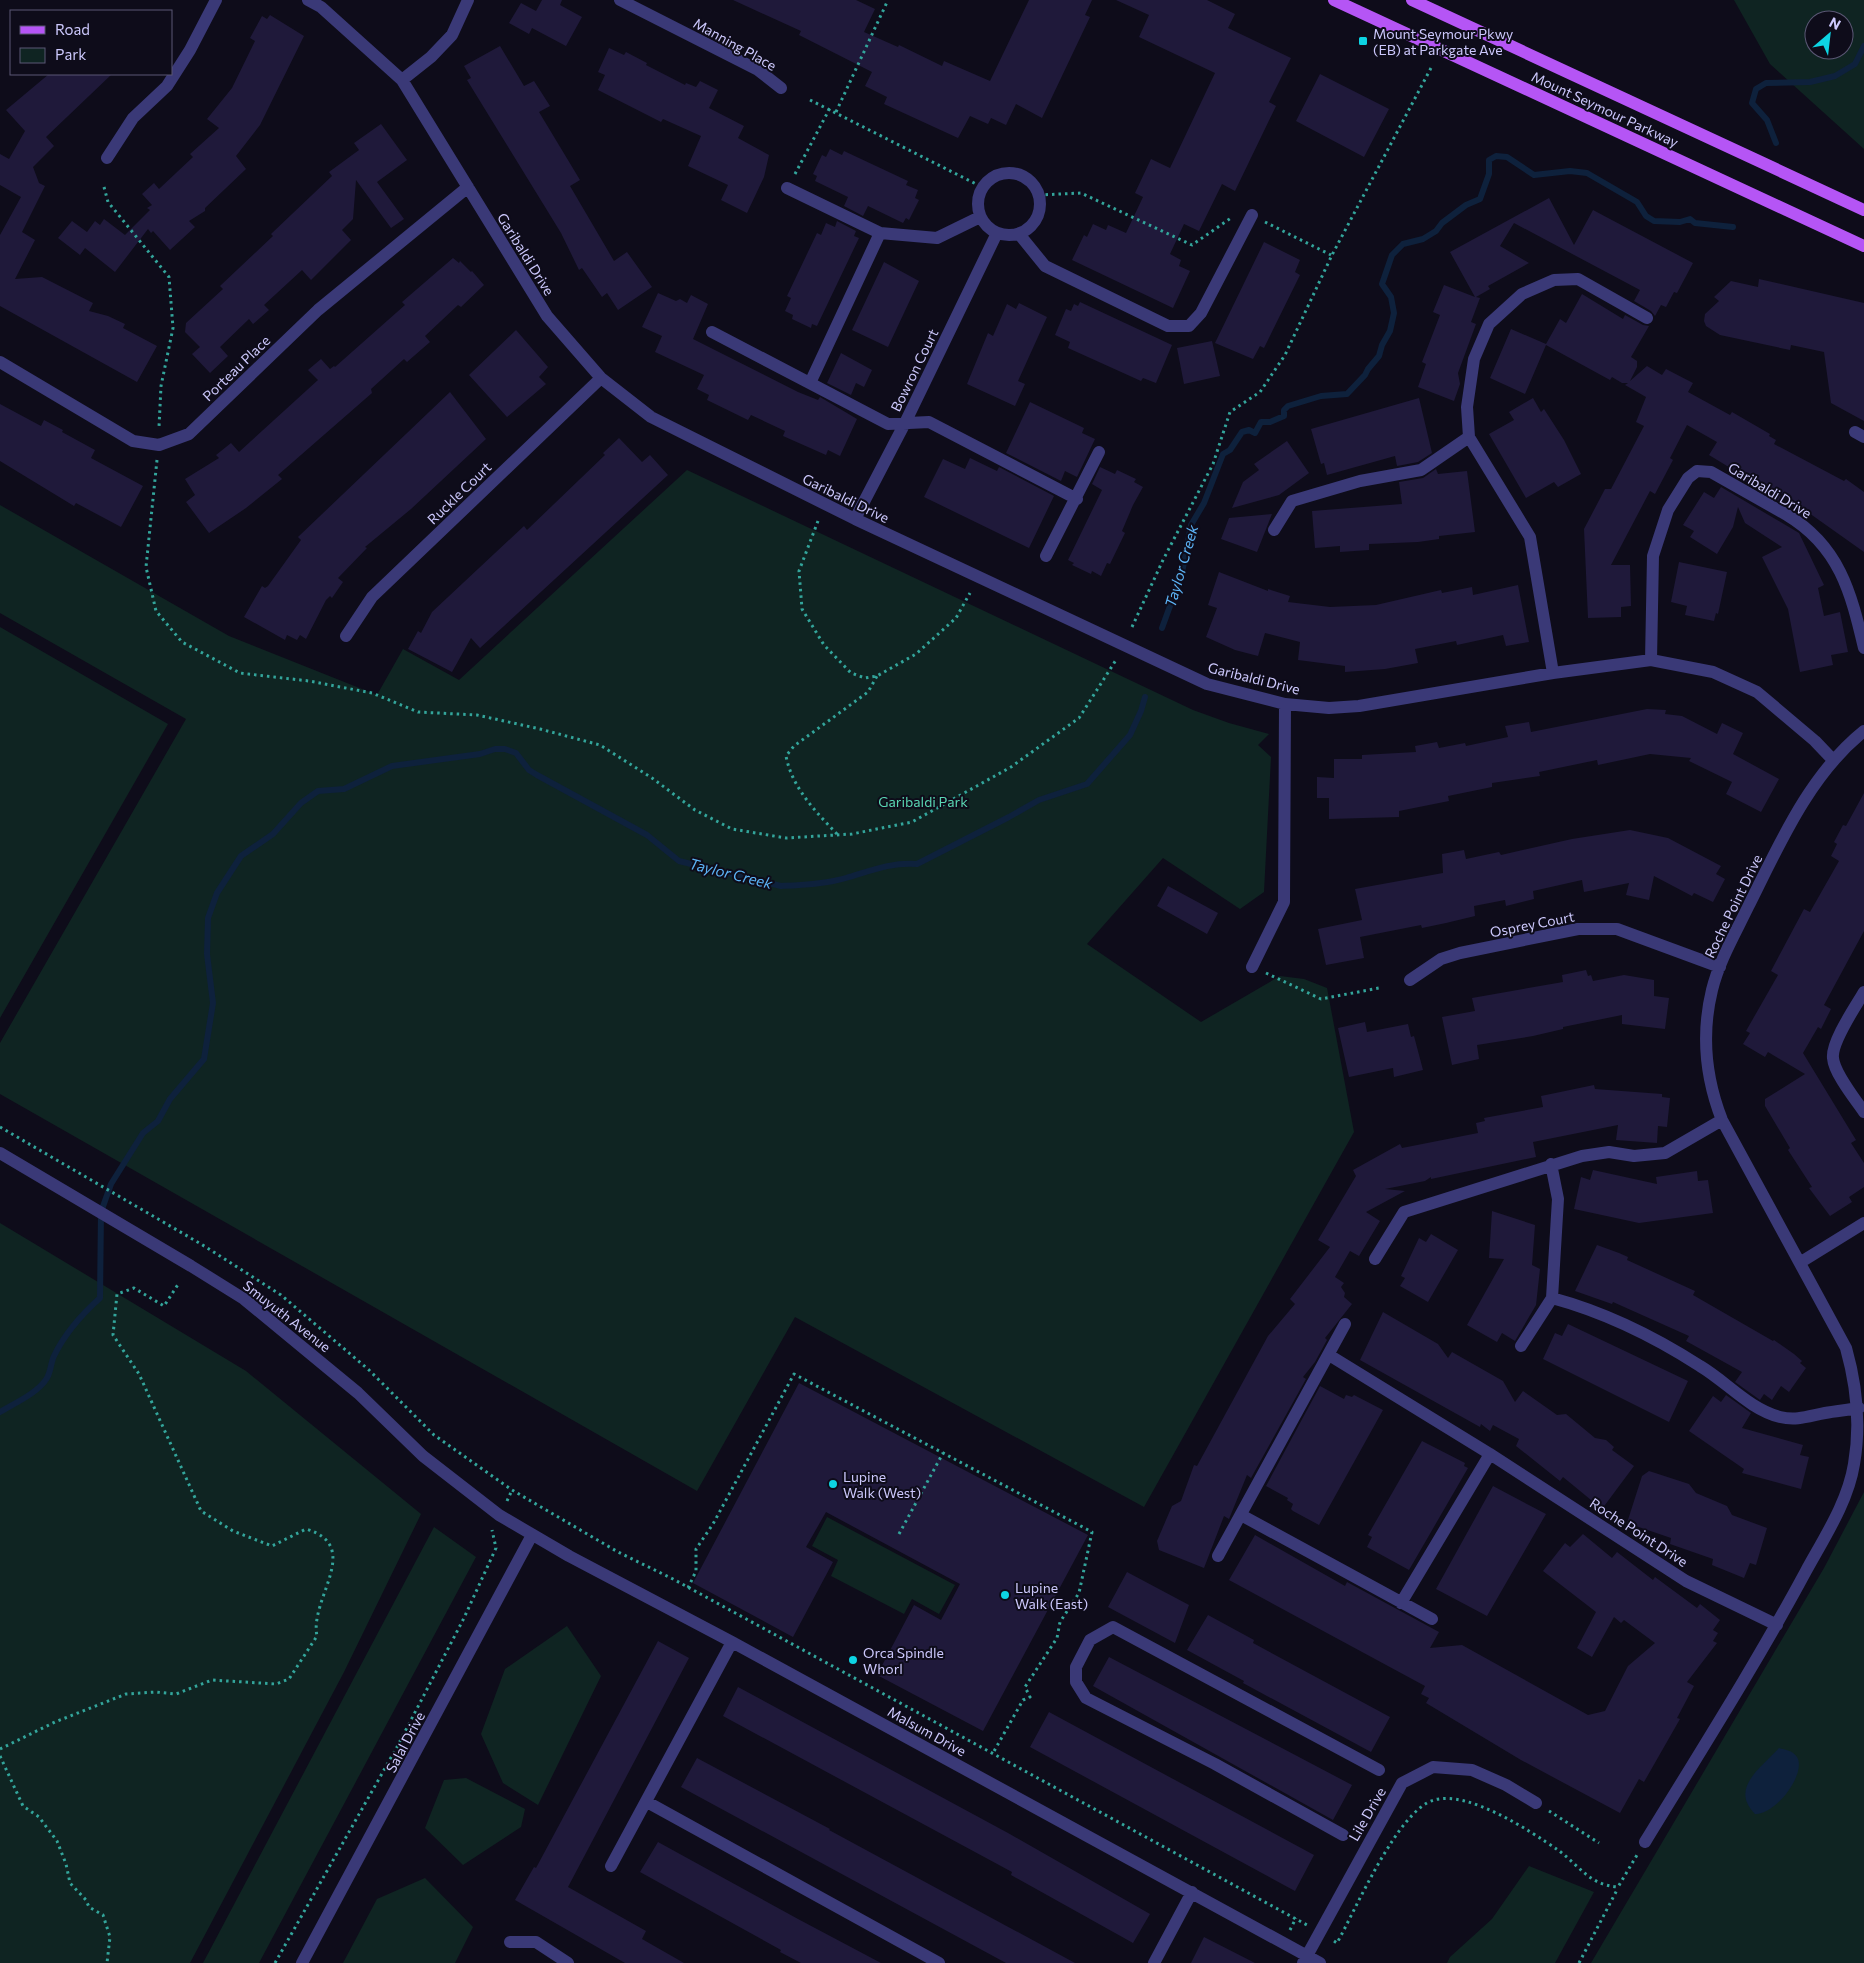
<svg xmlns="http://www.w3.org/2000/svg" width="1864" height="1963" viewBox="0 0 1864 1963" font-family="Commissioner,sans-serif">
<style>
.green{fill:#0f2422;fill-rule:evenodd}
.water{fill:#0e213c}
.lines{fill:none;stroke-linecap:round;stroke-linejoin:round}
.stream{stroke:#0e213c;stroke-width:6}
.building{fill:#1f193a}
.path{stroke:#33a59b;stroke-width:3;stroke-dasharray:2.5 4;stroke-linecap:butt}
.minor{stroke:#3a3977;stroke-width:12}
.major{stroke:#b555f5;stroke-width:12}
.poi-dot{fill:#0dd4e3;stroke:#0e0c1a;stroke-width:2}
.labels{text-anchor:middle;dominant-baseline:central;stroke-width:4;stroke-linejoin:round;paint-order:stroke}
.poi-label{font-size:14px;fill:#ccc8fc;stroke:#0e0c1a;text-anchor:start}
.street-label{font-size:14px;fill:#ccc8fc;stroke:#0e0c1a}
.park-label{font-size:14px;fill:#5ad6b3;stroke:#0e0c1a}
.water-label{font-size:15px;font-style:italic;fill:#5cb3f6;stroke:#0e0c1a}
</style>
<rect width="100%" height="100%" fill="#0e0c1a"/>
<path class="green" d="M1734,0H1864V149L1770,64ZM1814,20H1844V50H1814Z
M687,470L1193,710L1229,723L1269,734L1258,745L1271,757L1264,892L1240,909L1163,858L1087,944L1201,1022L1280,976L1304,979L1327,988L1354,1132L1144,1507L795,1317L697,1491L0,1094V1043L186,719L0,613V505L229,636L377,695L403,649L459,680Z
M0,627L168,724L0,1018Z
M0,1223L246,1371L421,1514L344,1672L190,1963H0Z
M1864,1492V1963H1591L1824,1568Z
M827,1517L955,1585L939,1614L912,1599L904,1614L831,1576L838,1560L812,1546Z
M434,1527L476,1557L259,1963H203Z
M567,1626L601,1676L538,1805L503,1783L481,1734L505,1669Z
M466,1778L525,1809L521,1827L463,1865L425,1828L444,1780Z
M1529,1866L1594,1892L1555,1963H1447L1450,1957L1492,1919Z
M425,1878L473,1927L455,1963H343L377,1899Z"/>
<path class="water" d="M1779,1748C1786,1750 1792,1750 1797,1757C1807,1773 1776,1815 1755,1814C1729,1788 1762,1767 1779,1748Z"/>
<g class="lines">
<path class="stream" d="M1776,143L1767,120L1752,103L1756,89L1766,83L1810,82L1835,76L1855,64L1864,46
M1162,628L1182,573L1191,525L1204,503L1223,454L1230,450L1242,432L1249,430L1255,433L1261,422H1270L1284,416V410L1288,406L1321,396L1347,394L1365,375L1368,369L1379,356L1382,345L1390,331L1394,313L1391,297L1382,284L1392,255L1403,244L1423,239L1436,231L1442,223L1466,205L1480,199L1489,174V160L1496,156L1507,157L1534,175L1570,171L1587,173L1637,202L1646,216L1654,221L1680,222L1690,219L1695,223L1733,227
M0,1412C15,1403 38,1393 47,1378C51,1371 51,1362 54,1356C65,1333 81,1315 100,1298L101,1212L111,1184L143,1133L158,1121L170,1099L204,1059L213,1003L207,954L208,918L217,893L241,856L273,834L301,803L318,791L344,789L392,766L480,754L495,749H505L516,753L529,770L537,775L647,835L679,861L781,886C801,885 826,884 846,878C870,871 891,862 917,864L1009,817L1039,800L1087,784L1130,735L1141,711L1145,697"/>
</g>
<path class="building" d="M542,0H562L560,5L582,17L566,46L532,28L529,34L509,23L521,3L536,11Z
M733,0H856L875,9L864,32L898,47L899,45L938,64L942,66L944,61L990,81L1029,0H1092L1085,15L1090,17L1042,118L1016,104L1006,125L991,118L988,124L970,116L958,138L884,104L887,97L865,86L872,72L799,35L801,31Z
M1116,0H1207L1235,14L1228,28L1291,58L1269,102L1276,106L1235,191L1222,184L1199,231L1184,224L1170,254L1181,260L1179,266L1190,271L1173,308L1072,260L1084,235L1087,237L1093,224L1106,230L1108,225L1126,233L1143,197L1135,193L1151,159L1170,168L1215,73L1139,37L1149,15Z
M270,15L304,36L260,125L236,156L246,169L205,208V211L189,221L195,227L170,250L153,231L151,233L148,229L115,272L85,248L80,255L58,238L72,221L87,232L95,221L100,225L104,219L125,235L150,210L147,208L152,205L142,194L154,183L159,189L193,157L190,154L219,128L207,119L232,88L255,41L250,38L262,16L267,19Z
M500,46L524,86L534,81L550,106L539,112L580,180L570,186L614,261L627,252L652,287L618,310L607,293L602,297L582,268L579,270L561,233L467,80L471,78L464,66Z
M609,48L624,55L626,52L647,63L646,65L685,85L686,83L696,87L700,81L718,90L709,108L744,126L738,138L769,155L764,177L747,213L721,200L728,185L688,166L701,136L663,119L661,122L598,90L605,75L598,72Z
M49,74H112L46,137L54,146L33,167L39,183L45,186L22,232L35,240L15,279L42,277L93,303L89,311L108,316L125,324L123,328L157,346L137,382L0,306V235L21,197L0,185V154L9,159L25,131L6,110Z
M1320,74L1389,109L1364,157L1296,121Z
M381,124L407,160L377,182L404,219L391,228L356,180L353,219L342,230L351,240L311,280L302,270L264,305L269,310L253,324L249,319L220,347L228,356L210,373L192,354L200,347L185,332L186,323L223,289L220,286L273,236L271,234L332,176L329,172L359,150L354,143Z
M830,149L842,155L844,151L908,181L906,185L918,190L915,198L919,200L909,220L906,218L903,223L868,206L863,216L844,206L848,197L815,181L817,176L813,174L822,155L826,157Z
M1549,198L1574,245L1593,210L1693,263L1677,293L1674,292L1666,307L1661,305L1655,316L1651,311L1634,301L1640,290L1514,223L1500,246L1529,263L1488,286L1490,289L1476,297L1480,298L1471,322L1476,324L1458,373L1460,384L1454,401L1418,387L1426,364L1422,362L1440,315L1433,312L1444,285L1475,297L1450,252Z
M837,221L856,231L854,236L859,238L817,326L812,324L811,328L792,319L793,315L785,311L791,298L787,296L817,233L821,235L826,223L835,227Z
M1264,242L1300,260L1295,272L1300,275L1264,348L1260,346L1253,359L1215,343Z
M453,258L459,263L460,261L471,272L472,271L484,285L461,307L458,305L425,336L430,342L407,362L404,359L371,389L372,393L278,475L282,479L246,508L209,533L186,502L195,495L185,479L219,458L216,455L231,443L239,452L318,380L308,370L321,359L330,369L334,366L335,367L405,305L402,302Z
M884,262L919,281L888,347L852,330Z
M1759,279L1864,303V421L1831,403L1824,352L1791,345L1790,350L1720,335L1706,326L1704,321L1705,314L1719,301L1714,297L1731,281L1758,287Z
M658,293L676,301L680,299L687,303L691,295L708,304L693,339L798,392L818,400L820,397L857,419L840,456L828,450L826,455L783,436L785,431L751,415L748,420L707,400L709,395L697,389L704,375L655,352L662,336L642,327Z
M1582,294L1623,319L1625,315L1643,325L1649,326L1631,357L1637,361V367L1630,381L1647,366L1662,375L1666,369L1693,383L1688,392L1730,415L1732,412L1770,434L1769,436L1776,440L1774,444L1844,481L1846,479L1864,492V552L1778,491L1785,505L1730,473L1732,469L1709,455L1717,442L1687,425L1670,458L1673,460L1655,494L1650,491L1611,565H1630L1631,606L1621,607V617L1588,618L1584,529L1605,489H1611L1644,426L1636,422L1646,397L1625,385L1628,383H1622L1612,377L1610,380L1546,345L1525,394L1490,378L1511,329L1546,344L1560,319L1566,323Z
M1080,302L1172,345L1156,383L1143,378L1141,381L1068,348L1070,342L1055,335L1066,309L1071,311L1074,304L1078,306Z
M1019,303L1047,317L1018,381L1025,384L1015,406L967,384L988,333L993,336L1007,304L1016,309Z
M516,330L548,367L539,377L546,384L507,417L469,375Z
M1212,341L1220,376L1184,384L1177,348Z
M841,353L872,370L864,387L856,383L851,395L827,383Z
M450,392L486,439L411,509L365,547L367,548L338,578L343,582L332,598L330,596L326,600L306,639L300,635L297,640L287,635L285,640L244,617L262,586L265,588L268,586L301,540L298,537Z
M1419,398L1432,453L1418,462L1397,466L1395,456L1327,475L1324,463L1321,464L1311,429Z
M1533,398L1541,412L1544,409L1564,440L1581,474L1558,487L1554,482L1526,498L1489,434L1514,420L1509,412Z
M1030,402L1084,428L1082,433L1095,439L1077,477L1065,471L1061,481L1006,453Z
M0,404L41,426L44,420L63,430L62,432L95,450L91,458L143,486L121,527L76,503L74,506L0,461Z
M619,438L642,462L650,455L668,475L480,648L471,638L452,672L408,649L418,631L421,633L432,612L524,526L527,530L605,455L603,453Z
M1287,441L1309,473L1279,495L1232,508L1243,482L1259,470L1254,464Z
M970,458L997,471L999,467L1054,496L1029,548L924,497L943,459L965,469Z
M1100,467L1115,474L1117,470L1136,479L1134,482L1143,487L1133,505L1122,531L1125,533L1110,564L1107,563L1101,576L1092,571L1091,574L1072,565L1074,563L1068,560L1102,490L1092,484Z
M1436,469L1438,474L1467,471L1475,532L1439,536V539L1418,542L1369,544V550L1340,552V546L1315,548L1312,511L1402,504L1399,482L1423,478Z
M1721,487L1799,533L1824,585L1818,588L1824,616L1840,612L1848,652L1831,655L1833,665L1800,672L1788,609L1762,557L1782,547L1745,523L1738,507L1733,527L1717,554L1690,537L1694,531L1683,525L1704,492L1714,498Z
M1272,514L1257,552L1221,539L1229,518Z
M1679,562L1727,572L1718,614L1716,613L1714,621L1685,615L1687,606L1671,602Z
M1219,572L1268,591V589L1290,596L1288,602L1330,607L1376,605L1441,590L1442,593L1472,587L1473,595L1518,585L1529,642L1506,646L1503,635L1457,645L1456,641L1415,649L1418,663L1385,669L1345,672V666L1298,660L1300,642L1265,633L1258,656L1235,650L1206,637L1217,608L1208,605Z
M1647,709L1666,710L1665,714L1682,716L1717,734L1722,723L1743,733L1733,754L1779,779L1761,812L1726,794L1732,782L1689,761L1691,758L1650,754L1598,765L1597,760L1539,772L1540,776L1492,783V787L1448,796L1449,801L1399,811V817L1329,819V798H1317V777L1334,778V759H1362V755L1416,752L1415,746L1437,742L1439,748L1465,743L1466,746L1508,737L1505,726L1529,722L1531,732Z
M1864,793V931L1824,1005L1831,1009L1821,1029L1818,1027L1803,1053L1856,1140L1851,1143L1864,1163V1187L1849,1197L1852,1202L1830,1216L1809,1188L1812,1187L1788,1150L1790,1148L1765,1106V1099L1805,1074L1768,1052L1765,1057L1743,1044L1750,1033L1746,1031L1778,975L1771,971L1804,909L1810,912L1839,861L1831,856L1837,844L1834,842L1843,825L1846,826Z
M1630,830L1668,838L1721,866L1716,874L1725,879L1713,902L1694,893L1692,896L1654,876L1649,900L1626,895L1629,883L1584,892L1582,880L1533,891L1534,899L1506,906L1505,900L1474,906L1475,916L1446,923L1422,928L1421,925L1360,937L1364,958L1326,965L1318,929L1362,920L1355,889L1443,873L1442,854L1464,850L1466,859L1499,852L1501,855L1572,839Z
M1168,886L1218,913L1207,934L1157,906Z
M1586,970L1588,976L1591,975L1593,981L1624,975L1654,980V996L1669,998L1665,1029L1622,1024V1015L1563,1027V1029L1533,1036L1477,1045L1479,1059L1452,1065L1442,1017L1475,1011L1472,998L1563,982L1562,975Z
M1365,1022L1367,1032L1408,1024L1411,1037L1414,1036L1423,1070L1394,1077L1393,1068L1349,1077L1338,1028Z
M1594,1085L1595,1089L1662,1094V1097L1670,1098L1667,1127L1658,1126L1657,1143L1616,1140L1618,1125L1533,1142L1536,1157L1431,1179V1177L1425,1181L1385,1189L1405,1191L1366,1212L1380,1221L1359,1256L1350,1251L1335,1277L1344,1283L1341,1287L1345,1293L1344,1297L1352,1304L1325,1338L1327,1340L1315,1362L1303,1377L1306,1379L1251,1478L1247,1475L1229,1519L1224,1516L1204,1568L1159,1550L1157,1541L1172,1506L1181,1501L1194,1465L1197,1466L1268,1336L1295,1304L1290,1299L1330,1247L1318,1240L1356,1176L1353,1170L1400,1144L1402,1148L1478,1133L1476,1123L1485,1121L1484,1118L1543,1107L1541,1096Z
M1593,1170L1657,1184L1656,1177L1697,1171L1698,1181L1708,1180L1713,1213L1639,1223L1574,1209L1581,1177L1590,1180Z
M1492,1211L1535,1225L1532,1265L1540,1269L1536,1305L1515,1341L1502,1333L1497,1342L1467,1325L1504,1259L1489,1258Z
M1431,1234L1458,1250L1428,1302L1400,1286L1405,1278L1401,1276L1419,1238L1426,1242Z
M1597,1245L1619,1253L1628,1257L1627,1260L1695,1291L1693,1295L1773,1341L1774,1340L1794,1354L1802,1361L1800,1363L1806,1368L1789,1392L1781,1386L1772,1400L1764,1394L1760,1400L1735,1382L1742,1372L1686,1341L1689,1336L1613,1302L1612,1304L1575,1291Z
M1383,1312L1438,1344L1448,1358L1452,1352L1503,1381L1515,1402L1523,1391L1557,1415L1566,1414L1595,1438L1606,1440L1614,1447L1612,1450L1634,1466L1602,1509L1563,1477L1560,1481L1516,1446L1519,1439L1493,1425L1490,1431L1481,1424L1480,1427L1360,1360Z
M1568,1324L1688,1381L1669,1422L1543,1359L1555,1333L1562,1336Z
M799,1383L1088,1535L983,1731L877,1675L914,1605L941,1620L960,1584L826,1512L806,1547L833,1562L793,1637L693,1583Z
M1320,1386L1344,1399L1346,1395L1352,1397L1354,1395L1383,1410L1319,1525L1293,1511L1291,1509L1293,1504L1287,1500L1288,1498L1266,1486Z
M1726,1395L1751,1413L1742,1428L1803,1445L1800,1455L1809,1457L1801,1489L1742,1473L1744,1469L1689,1431L1713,1396L1721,1402Z
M1422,1441L1465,1463L1464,1466L1468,1468L1409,1570L1367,1547L1372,1537L1368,1535Z
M1649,1471L1689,1484L1696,1493L1727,1506L1732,1515L1767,1528L1756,1565L1750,1563L1744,1578L1712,1565L1713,1559L1670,1544L1671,1538L1627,1523L1642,1476Z
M1493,1486L1546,1514L1487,1616L1436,1589Z
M1583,1534L1612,1558L1617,1552L1653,1580L1655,1577L1697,1608L1700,1604L1720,1620L1713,1630L1718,1633L1713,1641L1717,1643L1687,1682L1694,1686L1677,1718L1680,1719L1644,1782L1639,1779L1620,1813L1521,1760L1426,1703L1429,1698L1421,1694L1425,1686L1229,1580L1255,1535L1345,1586L1347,1582L1439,1632L1430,1648L1462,1645L1588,1715L1605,1711L1628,1666L1655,1643L1624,1620L1621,1623L1614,1617L1592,1657L1577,1648L1596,1612L1543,1571L1565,1543L1570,1547Z
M1127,1572L1189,1605L1175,1643L1108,1607Z
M1208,1615L1254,1640L1253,1643L1390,1717L1371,1752L1243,1683L1244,1681L1187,1650Z
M658,1641L689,1658L568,1887L646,1931L642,1939L684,1963H625L515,1900L534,1867L536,1868Z
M1109,1657L1352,1785L1333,1820L1093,1686Z
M738,1687L1008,1833L1150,1914L1133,1943L1011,1875L1012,1872L723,1716Z
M1049,1712L1314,1855L1295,1891L1030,1747Z
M697,1758L830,1829L829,1830L1075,1963H1006L681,1787Z
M658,1842L798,1919L881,1963H801L780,1952L781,1950L640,1872Z
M1204,1937L1255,1963H1191Z"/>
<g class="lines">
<path class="path" d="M810,100L982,187
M836,112L888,0
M795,174L830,108
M104,187L108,202L169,277L173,328L161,386L159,427
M1039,195L1081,193L1192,245L1231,218
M1265,222L1331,255
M157,460L146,567L156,611L182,642L240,673L309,681L372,693L418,712L477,715L540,729L600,745L652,778L695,810L732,829L786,838L852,834L912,822L1011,767L1079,718L1116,660
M818,521L799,571L802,609L824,645L851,673L865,678L877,676L916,654L956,618L970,593
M1132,627L1163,560L1213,464L1230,412L1260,392L1285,355L1332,255L1431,68
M837,834C816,812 792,788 786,756L794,746L868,692L877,676
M1266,973L1321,999L1379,988
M0,1127L201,1244L281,1295L369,1370L434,1435L512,1490L618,1552L673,1579L1307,1925
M507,1501L512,1490
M899,1534L943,1453
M688,1588L696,1571V1549L713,1524L794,1374L1092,1532L1079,1593L1060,1622L1057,1638L1025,1687L1030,1697L1023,1700L993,1753
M0,1749L55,1722L126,1694L156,1692L176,1694L212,1680L276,1684L289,1679L317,1636C309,1599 364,1546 306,1529L272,1546L233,1531L201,1511L139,1374L113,1335L117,1294L134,1288L164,1306L179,1283
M0,1756L23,1806L39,1817L57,1841L66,1864L70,1883L86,1900L89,1907L103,1915L110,1937L107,1963
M1549,1811L1599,1843
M1290,1930L1296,1918
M1334,1941L1337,1943C1356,1909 1398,1810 1434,1800C1469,1790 1530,1831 1558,1850C1580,1866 1589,1885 1618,1887L1637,1855
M275,1963L397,1747L464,1618L496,1548L492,1530
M1579,1963L1618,1888"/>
<path class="minor" d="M308,0L321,7L402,80L547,316L601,378L651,417L855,519L1207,684L1285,704L1329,708L1359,706L1553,673L1651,660L1713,672L1757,692L1815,741L1833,760
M620,0L758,70L781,88
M402,80L431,57L452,35L468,0
M107,158L133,118L167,86L190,50L216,0
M978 204a31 31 0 1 1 62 0a31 31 0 1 1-62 0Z
M787,188L880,233L937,238L980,217
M1019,234L1045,266L1168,326H1189L1201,313L1252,215
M712,332L888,424L929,422L1077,499
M0,362L133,441L159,445L189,434L318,310L468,187
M810,383L880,233
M1855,432L1864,437
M855,519L905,423L997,233
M1274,530L1292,501L1360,481L1421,470L1469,437
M1046,556L1099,452
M346,636L372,597L601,378
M1651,660L1653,556L1668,510L1688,478L1697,471L1711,472L1787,515C1839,546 1851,592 1864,648
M1553,673L1530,537L1469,437L1467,407L1474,359L1489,324L1522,294L1554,280L1578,279L1647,318
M1252,967L1284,902L1285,704
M1410,980L1441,959L1460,953L1578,929H1617L1720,967
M1864,992C1856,1006 1831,1042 1833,1058C1834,1073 1855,1099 1864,1112
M0,1153L191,1266L244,1299L358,1393L423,1456L499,1515L569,1556L732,1642L1320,1963
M1375,1259L1404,1212L1582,1156L1609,1152L1634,1156L1665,1153L1722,1120
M1801,1262L1864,1223
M1552,1298C1604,1312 1655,1337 1700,1366C1727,1382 1749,1409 1780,1417C1797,1421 1809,1416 1825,1413C1836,1411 1848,1410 1859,1408
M1521,1346L1552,1298L1558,1199L1551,1164
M1329,1355L1490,1454L1686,1581L1777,1625
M1241,1515L1432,1619
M1218,1556L1345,1324
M1401,1603L1490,1454
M647,1802L939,1963
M1343,1835L1215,1764L1086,1698L1076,1682V1667L1090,1640L1113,1627L1379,1770
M1645,1842C1700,1752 1756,1664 1806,1571C1824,1538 1848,1502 1854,1464C1861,1424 1857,1387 1846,1348L1722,1120C1706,1079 1701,1035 1712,990C1719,961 1735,934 1748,907C1779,845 1809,775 1864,731
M611,1866L732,1642
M510,1942H536L568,1963
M302,1963L532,1535
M1154,1963L1192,1892
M1303,1963L1402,1783L1433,1767L1472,1770L1506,1785L1536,1803"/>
<path class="major" d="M1334,0L1864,246
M1412,0L1864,210"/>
</g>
<g class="poi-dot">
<rect x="1358" y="36" width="10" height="10" rx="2.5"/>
<circle cx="833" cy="1484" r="5"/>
<circle cx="1005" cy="1595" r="5"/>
<circle cx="853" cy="1660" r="5"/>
</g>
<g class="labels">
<g class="poi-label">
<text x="1373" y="33">Mount Seymour Pkwy<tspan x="1373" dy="16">(EB) at Parkgate Ave</tspan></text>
<text x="843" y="1476">Lupine<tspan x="843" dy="16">Walk (West)</tspan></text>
<text x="1015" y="1587">Lupine<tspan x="1015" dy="16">Walk (East)</tspan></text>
<text x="863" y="1652">Orca Spindle<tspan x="863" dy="16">Whorl</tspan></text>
</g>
<g class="street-label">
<text transform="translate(735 44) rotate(29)">Manning Place</text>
<text transform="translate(1605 109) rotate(25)">Mount Seymour Parkway</text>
<text transform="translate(526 254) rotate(58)">Garibaldi Drive</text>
<text transform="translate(236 368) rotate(-44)">Porteau Place</text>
<text transform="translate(914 370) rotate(-64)">Bowron Court</text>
<text transform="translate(1770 490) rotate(31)">Garibaldi Drive</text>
<text transform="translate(459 493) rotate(-44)">Ruckle Court</text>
<text transform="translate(846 498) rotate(26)">Garibaldi Drive</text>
<text transform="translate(1254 678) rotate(14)">Garibaldi Drive</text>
<text transform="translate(1733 906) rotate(-64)">Roche Point Drive</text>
<text transform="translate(1532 924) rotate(-11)">Osprey Court</text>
<text transform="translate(287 1316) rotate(38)">Smuyuth Avenue</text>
<text transform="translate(1639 1532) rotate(33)">Roche Point Drive</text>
<text transform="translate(927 1731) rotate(29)">Malsum Drive</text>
<text transform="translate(405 1742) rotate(-62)">Salal Drive</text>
<text transform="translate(1367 1814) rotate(-60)">Lile Drive</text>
</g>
<g class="park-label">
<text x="923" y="801">Garibaldi Park</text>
</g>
<g class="water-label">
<text transform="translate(1181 566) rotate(-74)">Taylor Creek</text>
<text transform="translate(731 873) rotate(14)">Taylor Creek</text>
</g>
</g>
<rect x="10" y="10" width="162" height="65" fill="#0e0c1a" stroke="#5a5774"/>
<rect x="20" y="26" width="25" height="8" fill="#b555f5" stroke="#5a5774"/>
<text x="55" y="35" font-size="15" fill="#ccc8fc">Road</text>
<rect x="20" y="48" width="25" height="15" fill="#0f2422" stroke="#5a5774"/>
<text x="55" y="60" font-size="15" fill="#ccc8fc">Park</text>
<g transform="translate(1829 35) rotate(28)"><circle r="24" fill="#0e0c1a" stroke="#5a5774"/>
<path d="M0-4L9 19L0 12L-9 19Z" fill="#0dd4e3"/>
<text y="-8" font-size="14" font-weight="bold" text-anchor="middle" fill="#ccc8fc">N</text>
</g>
</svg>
